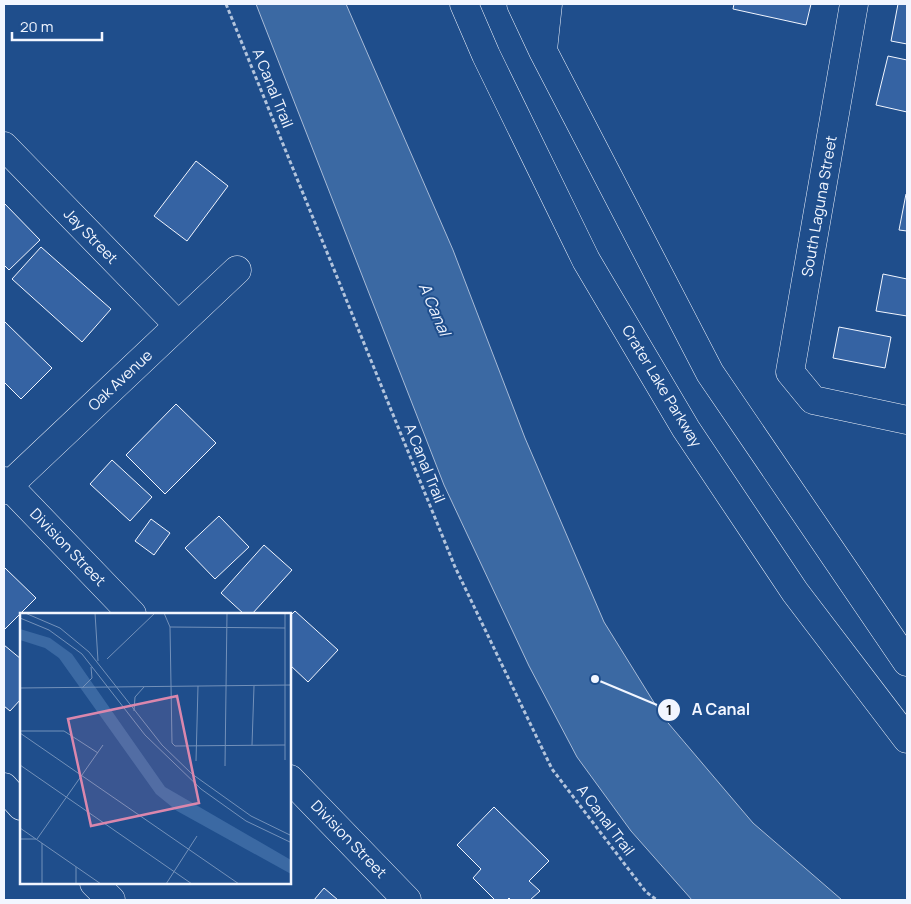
<svg xmlns="http://www.w3.org/2000/svg" width="911" height="904" viewBox="0 0 911 904" font-family="Manrope,sans-serif">
<style>
.water{fill:#3b69a3;stroke:#a8bbd7}
.building{fill:#3563a3;stroke:#f2f6ff}
.lines{fill:none;stroke-linecap:round;stroke-linejoin:round}
.minor-casing{stroke:#f2f6ff;stroke-width:29}
.major-casing{stroke:#f2f6ff;stroke-width:29}
.path{stroke:#b3c4dc;stroke-width:3;stroke-dasharray:4 2.5;stroke-linecap:butt}
.minor{stroke:#1f4e8c;stroke-width:28}
.major{stroke:#1f4e8c;stroke-width:28}
.labels{text-anchor:middle;dominant-baseline:central;stroke-width:4;stroke-linejoin:round;paint-order:stroke}
.street-label{font-size:15px;fill:#f2f6ff;stroke:#1f4e8c}
.water-label{font-size:16px;font-style:italic;fill:#f2f6ff;stroke:#1f4e8c}
.inset-road{fill:none;stroke:#7391ba;stroke-width:1}
.view{fill:#da87ad;fill-opacity:0.15;stroke:#da87ad;stroke-width:2.5}
.inset-edge{fill:none;stroke:#f2f6ff;stroke-width:2.5}
.leader{fill:none;stroke:#f2f6ff;stroke-width:2}
.callout-dot{fill:#f2f6ff;stroke:#1f4e8c;stroke-width:2}
.mark-label{font-size:15px;text-anchor:middle;font-weight:bold;fill:#111}
.callout-label{font-size:16px;text-anchor:middle;font-weight:bold;fill:#f2f6ff;stroke:#1f4e8c;stroke-width:4;stroke-linejoin:round;paint-order:stroke}
</style>
<rect width="100%" height="100%" fill="#1f4e8c"/>
<path class="water" d="M256,4H346L453,250L525,438L604,622L663,717L753,823L842,900H692L631,831L577,757L529,666L444,485Z"/>
<path class="building" d="M734,4H811L806,25L733,9Z
M898,4H907V44L891,41Z
M888,56L907,60V112L876,105Z
M196,161L228,186L187,241L154,216Z
M906,194H907V231L899,230Z
M4,203L40,240L9,270L4,265Z
M41,247L111,309L82,342L12,279Z
M883,274L907,279V316L876,311Z
M4,321L52,368L21,399L4,382Z
M839,327L891,337L885,368L833,358Z
M176,404L216,443L165,494L126,455Z
M112,460L152,497L130,521L90,484Z
M219,516L249,547L215,579L185,548Z
M151,519L170,533L154,555L135,541Z
M264,545L292,570L252,614H244L221,593Z
M5,568L36,598L4,630V569Z
M295,611L338,650L308,682L290,665V616Z
M4,645L21,659V699L10,711L4,706Z
M494,807L549,861L529,881L540,891L530,900H511L509,898L507,900H495L473,878L481,869L457,845Z
M324,888L338,900H314Z"/>
<g class="lines">
<defs>
<path id="minor" d="M854,4L790,372L813,400L907,420
M4,146L178,325
M4,481L132,614
M4,490L237,270
M290,779L407,900
M4,787L21,806
M94,883L111,900"/>
<path id="major" d="M464,4L486,55L586,260L686,429L795,592L907,739
M521,4L543,51L710,373L907,662
M543,50L548,4"/>
</defs>
<use href="#minor" class="minor-casing"/>
<use href="#major" class="major-casing"/>
<path class="path" d="M226,4L455,567L552,769L646,892L657,900"/>
<use href="#minor" class="minor"/>
<use href="#major" class="major"/>
</g>
<g class="labels">
<g class="street-label">
<text transform="translate(273 88) rotate(68)">A Canal Trail</text>
<text transform="translate(819 206) rotate(-80)">South Laguna Street</text>
<text transform="translate(91 236) rotate(46)">Jay Street</text>
<text transform="translate(120 380) rotate(-43)">Oak Avenue</text>
<text transform="translate(662 386) rotate(59)">Crater Lake Parkway</text>
<text transform="translate(425 463) rotate(68)">A Canal Trail</text>
<text transform="translate(68 547) rotate(46)">Division Street</text>
<text transform="translate(606 820) rotate(53)">A Canal Trail</text>
<text transform="translate(349 839) rotate(46)">Division Street</text>
</g>
<g class="water-label">
<text transform="translate(435 309) rotate(67)">A Canal</text>
</g>
</g>
<g transform="translate(20 613)">
<rect width="271" height="271" fill="#1f4e8c"/>
<path d="M0,16L30,25L52,41L145,174L271,247V261L157,198L136,181L39,45L25,35L0,27Z" fill="#3b69a3"/>
<path class="inset-road" d="M5,0L40,15L69,39L142,132L172,161L231,203L272,223M75,0L78,48M144,0L150,14L152,130L155,133L265,132M265,0V147M0,5L29,17L62,41L125,122L181,176L226,208L272,230M150,14L265,15M87,46L135,0M0,75L272,72M62,75L72,65L71,54M114,98L115,84L124,74M0,118H44L78,140M0,120L219,271M232,132L234,73M176,148L178,73M0,152L172,271M205,153L207,0M0,215L81,271M0,226H16M17,226L83,132M22,230V271M56,254V271M146,271L177,223"/>
<path class="view" d="M157,83L179,190L71,213L48,106Z"/>
<rect width="271" height="271" class="inset-edge"/>
</g>
<path class="leader" d="M595 679L669 710"/>
<g class="callout-dot">
<circle cx="595" cy="679" r="5"/>
<circle cx="669" cy="710" r="12"/>
</g>
<g class="mark-label">
<text x="669" y="715">1</text>
</g>
<g class="callout-label">
<text x="721" y="715">A Canal</text>
</g>
<rect width="911" height="904" fill="none" stroke="#f2f6ff" stroke-width="10"/>
<path d="M12 32v8h90v-8" fill="none" stroke="#f2f6ff" stroke-width="2.5"/>
<text x="20" y="32" font-size="15" fill="#f2f6ff" stroke="#1f4e8c" stroke-width="4" paint-order="stroke">20 m</text>
</svg>
